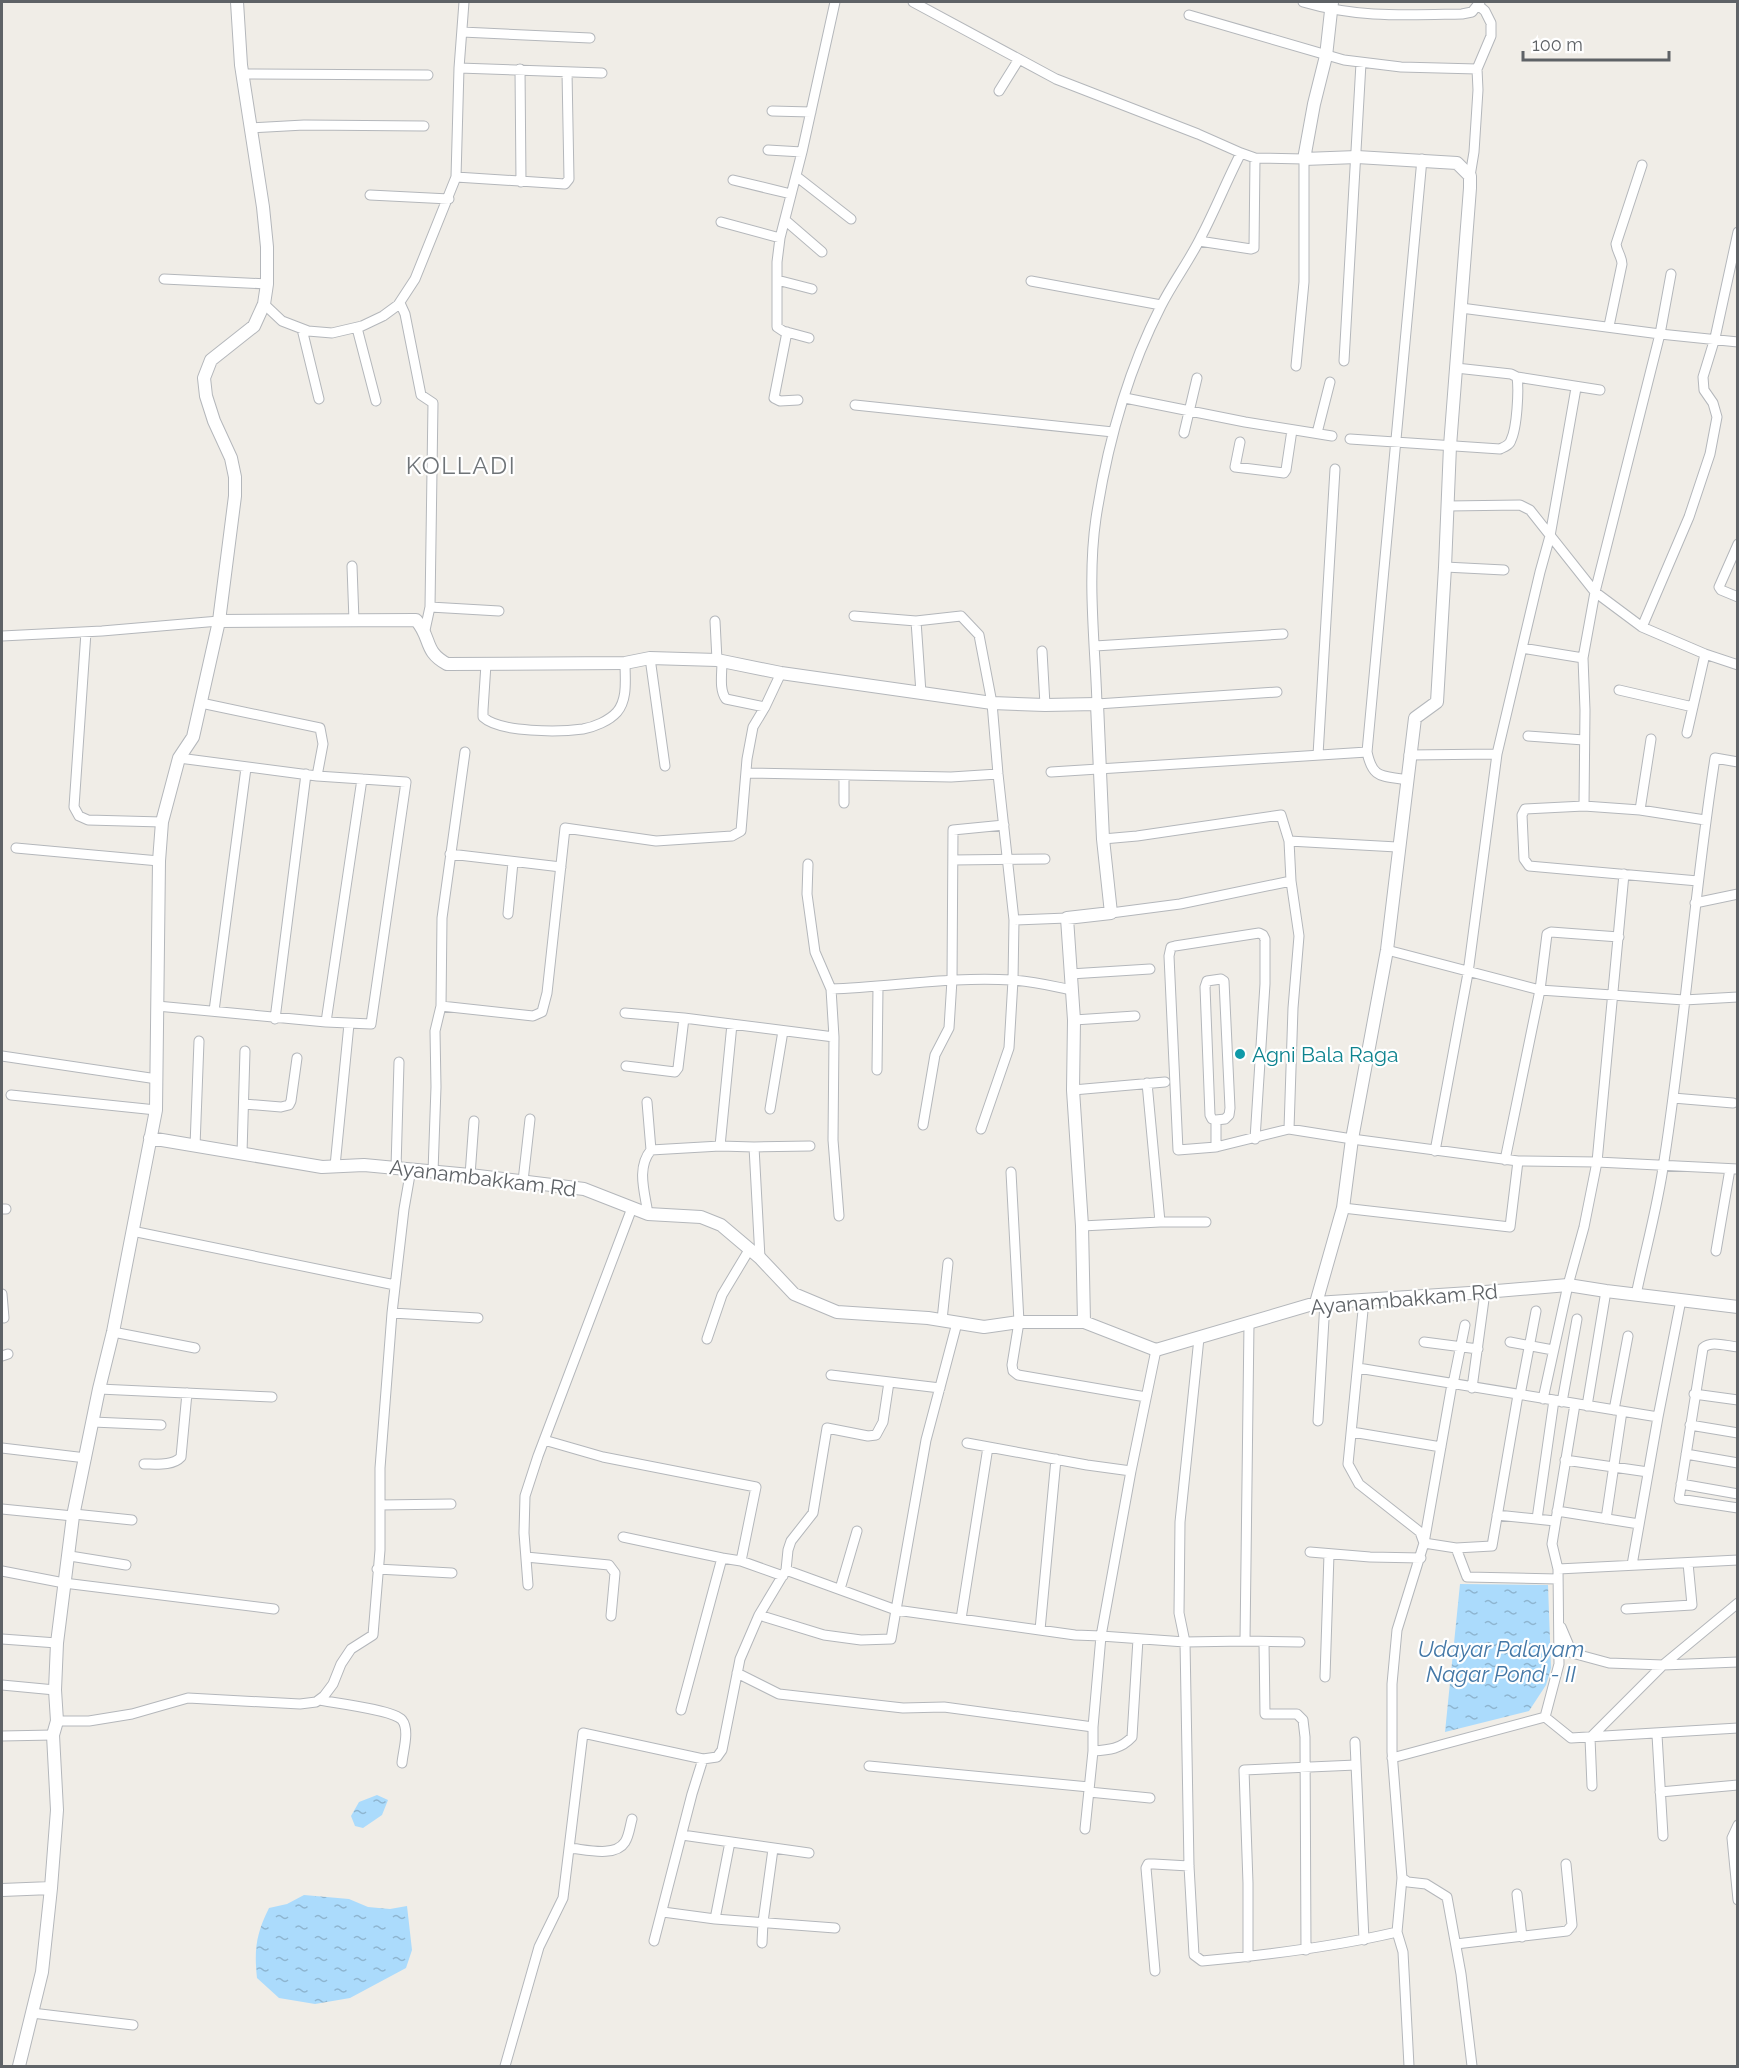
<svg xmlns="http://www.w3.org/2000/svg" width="1739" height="2068" viewBox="0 0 1739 2068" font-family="Raleway,sans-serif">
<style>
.water{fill:url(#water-ripples)}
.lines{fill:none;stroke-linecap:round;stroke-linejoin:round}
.minor-casing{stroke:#b4b7bb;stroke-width:11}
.tertiary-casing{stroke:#b4b7bb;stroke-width:14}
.minor{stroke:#fff;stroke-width:9}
.tertiary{stroke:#fff;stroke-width:12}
.culture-dot{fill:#0f9aa8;stroke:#fff;stroke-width:2}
.labels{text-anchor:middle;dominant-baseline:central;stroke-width:4.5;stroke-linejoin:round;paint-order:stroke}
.culture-label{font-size:21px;fill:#0d838f;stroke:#fff;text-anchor:start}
.street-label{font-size:21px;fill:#5e6266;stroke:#fff}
.water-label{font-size:22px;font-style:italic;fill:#4377a6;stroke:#fff}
.quarter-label{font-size:24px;letter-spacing:1.5px;fill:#6f7478;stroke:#fff}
</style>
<defs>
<pattern id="water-ripples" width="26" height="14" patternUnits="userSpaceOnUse" patternTransform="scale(1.5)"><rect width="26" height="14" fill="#abdbfc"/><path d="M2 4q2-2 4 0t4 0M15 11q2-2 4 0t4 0" fill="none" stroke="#8eb5d0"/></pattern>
</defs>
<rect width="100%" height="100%" fill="#f0ede7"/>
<path class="water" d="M1460,1584L1548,1585L1551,1668L1546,1685L1529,1711L1445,1732Z
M377,1795L388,1800L382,1815L363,1828L355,1826L351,1816L359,1802Z
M304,1895L349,1899L368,1907L390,1909L407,1906L412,1950L406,1968L350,1998L315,2004L279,1998L257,1978C254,1950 256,1934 269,1908L287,1904Z"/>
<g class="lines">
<defs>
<path id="minor" d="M913,2L1056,79L1198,134L1241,153L1255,158L1304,159V282L1296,366
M1303,2C1357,18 1405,15 1462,14L1472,12L1480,2
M1189,15L1344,60L1401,67L1477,69
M462,32L590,38
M459,68L602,73
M520,69L521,182
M242,74L428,75
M999,91L1019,59
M772,111L811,112
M251,128L304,125L424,126
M768,150L802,152
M1241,153C1227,180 1216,208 1202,235C1190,260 1173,282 1161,306C1128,370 1107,446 1096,518C1087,579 1095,642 1097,704L1277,692
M796,176L851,219
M1470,176L1474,152L1478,90L1477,69L1491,36V23L1485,11L1478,5
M456,177L565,184L569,179L567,72
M733,180L791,194
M370,195L449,199
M785,220L822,252
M721,222L780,238L802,152L835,2
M780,238L777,262V327L783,331L809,338
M1199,241L1251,249L1254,248L1255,158
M1671,274L1660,334L1595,592L1583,658L1585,710L1584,806L1640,810L1705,820
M164,279L267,284
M777,280L812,289
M1031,281L1161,305
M400,303L405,314L421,395L433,403L430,607L425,630
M264,304L282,321L308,331L332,333L362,326L383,316L398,305L415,279L456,177L459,68L464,2
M1461,308L1660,334L1738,342
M1609,326L1622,264C1622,257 1617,252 1616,244L1642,165
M357,328L376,401
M302,329L319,399
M787,332L774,398L780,401L798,400
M1344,361L1361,63
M1517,377L1600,390
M1125,398L1245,422L1332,436
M855,405L1113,432
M1184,433L1197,378
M1317,433L1330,382
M1350,439L1500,449C1504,447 1510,445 1511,440C1517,428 1519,390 1517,377L1511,374L1456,368
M1240,442L1235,467L1284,473L1286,470L1292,430
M1448,506L1520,505L1530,510L1595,592L1642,627L1705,654L1738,665
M1738,544L1719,587L1721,590L1738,597
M352,566L354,621
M1445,567L1504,570
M430,607L499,611
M854,616L916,621L961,616L979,635L992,703L998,774L1014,920L1013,980L1009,1048L981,1129
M715,621L717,660
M916,621L921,693
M1642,627L1689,517L1710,454L1717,417L1713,403L1704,390L1703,377L1715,338L1738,232
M86,632L74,807L79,816L88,820L162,822
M2,636L102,631L219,621
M1095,646L1283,634
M1522,648L1583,658
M1042,651L1045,705
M650,658L665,766
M722,662C722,674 719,690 726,699L765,707
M486,664L483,710V717C500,733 560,732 583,729C594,727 609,721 617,712C628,699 625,679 625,663
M1619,690L1693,707
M201,703L320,728L323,744L317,776
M1687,733L1705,654
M1528,736L1584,740
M1367,752L1422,159
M1318,755L1335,469
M1409,755L1497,754
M1051,772L1367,752C1373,780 1382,775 1407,780
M746,773L951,777L998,774
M844,803V775
M1584,806L1525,809L1522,815L1524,859L1529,866L1698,881
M1640,810L1651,739
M1103,839L1137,836L1281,815L1289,841L1397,847
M16,848L159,861
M450,854L561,867
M953,860L1045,859
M808,864L807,894L815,952L831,989L834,1037L833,1140L839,1216
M1695,903L1738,894
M1111,913L1180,904L1291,881L1289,841
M508,914L513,862
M1014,920L1067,918
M1387,950L1540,990L1684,1000L1738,997
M1070,974L1150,969
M831,989C891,987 952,976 1012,980C1032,981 1052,986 1072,990
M157,1006L326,1022L362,779L317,776L179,758
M441,1006L442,918L465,752
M214,1011L246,768
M625,1013L684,1018
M275,1019L306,774
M1074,1020L1135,1016
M326,1022L371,1024L406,782L362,779
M732,1024L720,1146L754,1147L810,1146
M2,1056L157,1079
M626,1066L675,1072L678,1068L684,1018L834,1037
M877,1070L878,987
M1073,1090L1165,1082
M11,1095L156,1110
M1673,1098L1733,1103
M647,1102L651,1150
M244,1104L281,1107L289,1105L291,1101L297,1058
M770,1109L783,1031
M1216,1120L1212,1119L1210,1115L1205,987L1207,981L1221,979L1224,981L1230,1108L1229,1115L1225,1119L1216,1120V1147
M923,1125L935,1055L949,1028L952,980L953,830L1004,825
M1289,1129L1293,1008L1299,936L1291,881
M1255,1139L1265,984V939L1263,935L1259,933L1175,946L1171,947L1169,956L1178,1150L1216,1147L1289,1129L1352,1139L1518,1161L1597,1162L1738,1169
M195,1146L199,1041
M754,1147L760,1258
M1435,1151L1468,973L1497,754L1540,572L1550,536L1576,388
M242,1153L245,1051
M1505,1160L1540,990L1547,934L1551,932L1619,937
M335,1166L349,1024
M396,1168L399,1062
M433,1172L436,1087L435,1031L441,1006L533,1016L542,1012L547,993L565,828L656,841L732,836L741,831L747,759L753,727L765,707L781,673
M1011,1172L1019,1322L1012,1365L1013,1371L1018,1375L1146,1397
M470,1175L474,1121
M523,1181L530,1119
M1343,1208L1510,1227L1518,1161
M2,1209H6
M648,1214C645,1193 636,1168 651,1150L720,1146
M1160,1222H1206
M1082,1226L1160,1222L1147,1083
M132,1231L395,1285
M1716,1251L1730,1169
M2,1294L4,1318
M1636,1295C1645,1251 1658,1206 1664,1161C1685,1027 1694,892 1715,758L1738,762
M1364,1300L1348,1464L1359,1484L1420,1532L1424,1543
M392,1313L478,1318
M942,1320L948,1263
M113,1332L195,1348
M1199,1338L1180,1522L1179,1613L1185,1642L1189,1866L1194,1955L1202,1961C1268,1955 1333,1947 1397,1932L1402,1878
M707,1339L722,1295L749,1250
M1424,1342L1478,1349
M1510,1342L1553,1350
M1738,1347C1726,1346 1711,1340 1703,1348L1679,1499L1738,1508
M2,1356L8,1354
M1358,1368L1658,1417
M831,1375L940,1388
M1452,1384L1424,1543L1397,1630L1392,1684V1752L1402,1878L1408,1882L1426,1884L1447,1897L1461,1974L1472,2066
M1453,1384L1465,1325
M1472,1388L1485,1292
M99,1389L272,1397
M1694,1394L1738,1400
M1520,1395L1536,1311
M1543,1399L1568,1285L1584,1227L1597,1162L1624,874
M1562,1402L1577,1319
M1587,1406L1606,1291
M1614,1410L1628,1336
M1318,1421L1325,1302
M93,1422L161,1425
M1690,1425L1738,1433
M1352,1432L1441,1447
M544,1440L603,1457L756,1487L741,1561
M967,1443L1087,1465L1131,1471
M2,1448L86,1458
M1686,1454L1738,1463
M1565,1460L1648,1472
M144,1464C156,1464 173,1466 181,1457L187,1393
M1681,1484L1738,1494
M380,1505L451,1504
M2,1509L73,1516
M1557,1511L1639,1524
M74,1514L132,1520
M1497,1515L1555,1521
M1537,1519L1554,1400
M1606,1519L1622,1411
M623,1537L722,1558
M1424,1543L1456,1548L1467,1577L1558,1579
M1456,1548L1492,1546L1518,1395
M1310,1552L1370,1557L1421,1558
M70,1556L126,1565
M526,1557L609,1565L615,1573L611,1616
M1738,1560L1558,1569L1559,1664L1545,1717L1571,1738L1738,1728
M1632,1565L1658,1417L1681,1300
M377,1569L452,1573
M1558,1569L1552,1544L1575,1404
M786,1570L788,1550L791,1541L813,1513L827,1428L868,1436L876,1435L883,1422L889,1382
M2,1571L64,1583L274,1609
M528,1585L524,1533L525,1496L538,1456L632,1208
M840,1589L857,1531
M1626,1609L1692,1605L1688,1563
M759,1615L824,1635L861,1640L891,1639L896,1610L1075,1635L1101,1636L1131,1471L1156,1350
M961,1619L988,1447
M1561,1627L1572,1653L1609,1663L1663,1665L1738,1662
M1040,1630L1056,1459
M2,1639L57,1643
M1245,1641L1300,1642
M1264,1642L1265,1714H1297L1303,1720L1305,1737L1306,1950
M737,1673L779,1694L903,1708L944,1707L1093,1727L1101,1636L1185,1642L1245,1641L1249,1323
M1325,1677L1329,1554
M2,1685L55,1690
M319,1700C335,1703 394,1710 402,1720C410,1730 403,1751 402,1763
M681,1710L722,1558L741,1561L783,1576
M57,1721H89L132,1714L188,1698L300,1704L316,1702L324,1696L333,1684L341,1664L351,1649L373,1635L380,1550V1468L392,1313L404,1209L411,1169
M1093,1727V1751C1109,1750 1121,1749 1132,1737L1138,1639
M1657,1735L1663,1836
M2,1736L53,1735
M1355,1742L1364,1940
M1392,1758L1545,1717
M869,1766L1089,1787
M1592,1786L1590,1738L1663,1665L1738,1603
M1089,1792L1150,1798
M1660,1792L1738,1785
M1738,1825L1732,1838L1738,1900
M1085,1829L1093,1751
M682,1835L809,1853
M569,1848C584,1849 615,1858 625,1842C629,1836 630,1826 632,1819
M1517,1894L1522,1937
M663,1912L715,1919L835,1928
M715,1919L730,1842
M1397,1932L1403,1952L1409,2066
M654,1941L692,1794L703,1759
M762,1943L763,1922L773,1849
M1456,1944L1567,1931L1572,1925L1566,1864
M1248,1957V1883L1244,1770L1356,1765
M1155,1971L1146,1868L1148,1864H1154L1189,1866
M32,2013L133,2025
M505,2066L539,1947L563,1898L583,1733L703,1759L717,1757L722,1750L740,1659L759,1615L786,1570L896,1610L926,1440L957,1323"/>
<path id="tertiary" d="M219,621L416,620C432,638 423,651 447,664L625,663L650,658L717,660L781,673L992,703L1045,705L1097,704L1103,839L1111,913L1067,918L1074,1020L1073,1090L1082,1226L1084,1322
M150,1138L322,1167L364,1165L470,1175L584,1189L648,1214L701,1217L721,1225L760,1258L794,1294L837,1312L928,1318L984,1327L1019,1322H1084L1156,1350L1316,1303L1485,1292L1568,1285L1606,1291L1738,1307
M1316,1303L1343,1208L1352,1139L1387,950L1415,718L1437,702L1445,567L1450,446L1470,188V176L1457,163L1357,157L1304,159L1314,104L1326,56L1332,2
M2,1890L51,1888
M19,2066L42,1972L51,1888L57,1810L53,1735L57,1721L55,1690L57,1643L73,1516L99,1389L113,1332L156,1110L159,861L162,822L179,758L193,737L219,621L235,496V477L231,458L214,421L206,396L204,378L211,360L254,326L264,304L267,284V247L263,207L241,65L237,2"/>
</defs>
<use href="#minor" class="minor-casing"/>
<use href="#tertiary" class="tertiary-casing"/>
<use href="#minor" class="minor"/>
<use href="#tertiary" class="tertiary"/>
</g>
<circle class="culture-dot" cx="1240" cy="1054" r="6"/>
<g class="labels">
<g class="culture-label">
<text x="1252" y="1054">Agni Bala Raga</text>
</g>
<g class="street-label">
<text transform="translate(483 1178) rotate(7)">Ayanambakkam Rd</text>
<text transform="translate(1404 1299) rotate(-5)">Ayanambakkam Rd</text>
</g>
<g class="water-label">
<text x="1501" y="1649">Udayar Palayam<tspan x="1501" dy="25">Nagar Pond - II</tspan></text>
</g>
<g class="quarter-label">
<text x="461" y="465">KOLLADI</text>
</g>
</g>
<rect width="1739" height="2068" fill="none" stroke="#5e6266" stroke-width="6"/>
<path d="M1523 51v9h146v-9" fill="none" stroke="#5e6266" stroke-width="3"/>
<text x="1532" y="51" font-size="18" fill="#5e6266" stroke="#ffffff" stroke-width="4.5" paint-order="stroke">100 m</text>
</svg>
